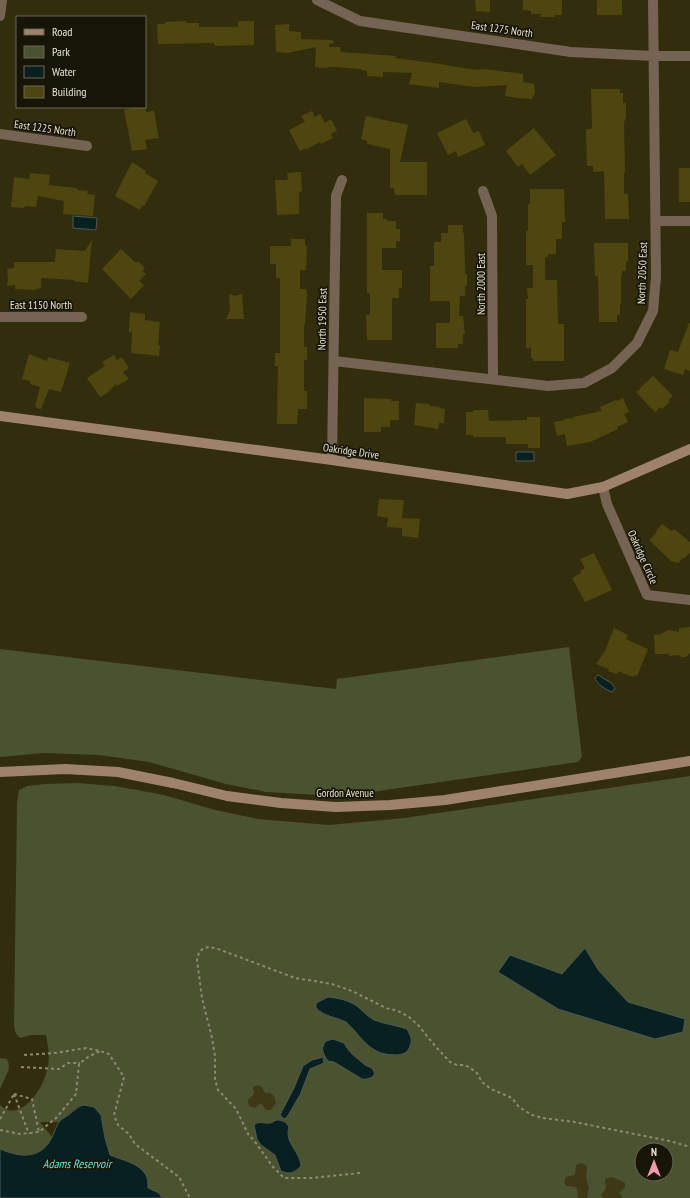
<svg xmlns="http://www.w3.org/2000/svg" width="690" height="1198" viewBox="0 0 690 1198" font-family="'PT Sans Narrow',sans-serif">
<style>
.green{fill:#4b5230;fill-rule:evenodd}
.sand{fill:#3f3817}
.water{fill:#082020;stroke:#4b5a55}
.building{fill:#4f460f}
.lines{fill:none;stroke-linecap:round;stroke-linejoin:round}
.path{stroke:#8e8a71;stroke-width:2;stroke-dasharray:3 3;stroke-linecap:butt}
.street{stroke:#756454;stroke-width:10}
.secondary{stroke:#9e836a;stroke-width:10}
.labels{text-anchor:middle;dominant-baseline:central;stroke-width:3.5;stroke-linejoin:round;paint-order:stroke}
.street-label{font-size:11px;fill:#e6e3d1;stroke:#171508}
.water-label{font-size:12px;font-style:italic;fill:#6ddedf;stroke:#171508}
</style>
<rect width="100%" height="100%" fill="#322d0d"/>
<path class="green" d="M569,647L582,757L578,762L365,793L320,795L266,792L226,784L149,762L99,755L43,753L0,757V649L336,689L337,679Z
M690,776V1198H162L159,1193L148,1188L146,1176L128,1162L110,1155L105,1138L101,1115L84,1105L79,1106L59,1122H40L52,1137C40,1159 21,1158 0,1149V1105C2,1107 5,1109 8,1110C28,1115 46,1082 48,1066C50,1055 48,1046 46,1035H31L20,1038L16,1034L14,1026L17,803L19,790L27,786L45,784L77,783L115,786L164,795L215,810L258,819L329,825L404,818ZM642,1150H666V1174H642Z
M0,1058L7,1059C13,1070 3,1079 0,1090Z"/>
<path class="sand" d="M258,1085L262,1087L265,1093H270L274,1096L276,1103L271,1110H266L261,1103L255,1108L249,1106L248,1100L254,1094L253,1087Z
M582,1163L586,1165L587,1168L586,1177L589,1188L587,1198H578L577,1188L575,1187L567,1186L564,1183L566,1177L575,1175L576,1165L578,1164Z
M612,1177L625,1183V1187L619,1193L623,1198H603L601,1195L606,1188L605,1179Z"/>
<path class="water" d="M73,216L97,218L96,230L73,228Z
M516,452H534V461H516Z
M598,675L611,683L615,688L612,692C606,690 597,684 595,678Z
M585,948L599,971L628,1002L685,1019L683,1032L655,1039L558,1009L498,972L510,955L562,974Z
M328,997C338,998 348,1000 357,1006C363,1011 367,1016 374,1020C384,1024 396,1025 407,1029C410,1035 413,1040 410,1046C408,1053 402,1055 396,1055C374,1055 366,1044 353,1029C350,1027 349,1024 346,1022C336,1017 325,1017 316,1008V1003Z
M333,1039L344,1043C350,1054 356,1057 365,1065C368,1067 372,1067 373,1070C378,1077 367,1080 362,1079L334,1062L328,1061C323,1054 320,1048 326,1041Z
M323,1057L324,1063L310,1069L300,1095L287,1117L284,1119L280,1115L294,1088L303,1066L312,1060Z
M84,1105L94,1107L101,1115L105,1138L110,1155C122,1160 139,1163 146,1175C148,1178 148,1184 148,1188L159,1193L162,1198H0V1149C16,1156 36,1160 48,1144C53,1138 55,1128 59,1122C62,1118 68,1116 71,1113C76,1109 79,1106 84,1105Z
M276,1120C283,1120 286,1122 289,1127C284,1143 300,1151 301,1166C294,1173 290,1175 281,1171L275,1155L261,1145L257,1139L254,1125C260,1120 263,1124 270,1123C272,1123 274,1121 276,1120Z"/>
<path class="building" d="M475,0H490V12L476,11Z
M523,0H562V15H555V17H540L541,14H531V11L523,10Z
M597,0H622V15H597Z
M186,21V23H199V27H238V21H254V45L215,46L214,43L158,44L157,24H165V22Z
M289,24V31L301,32V39L333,40L334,43L329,44V47H340L341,52L396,56L395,58L440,64L463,68L478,70L482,69L493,70L523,74V82L534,84L535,92L532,99L518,98L505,96L507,85L475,87L439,82V88L409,84L412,73L383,72V77L367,76V71L361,70V69L333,67L323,68L315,67L316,47L287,53L276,52L275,25Z
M591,89H620V93H623V103H626V119H625L624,124L625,173H624V194H628L629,219H605L604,171L593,172V166H587L586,129H592Z
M145,106L146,112L154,111L159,138L145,140L147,149L132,151L124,110Z
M312,111L315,117L320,114L325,123L331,119L337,131L331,134L333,138L321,144L320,142L305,150V148L300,151L289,130L305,122L301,116Z
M366,116L408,125L400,162H427V195H395L394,188H390V149L367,144V141L361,139Z
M466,119L473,133L479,131L485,145L458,157L456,151L448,155L437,133Z
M534,128L556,155L530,175L522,164L518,167L506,151Z
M132,162L146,171L145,173L158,181L144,206L142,205L140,210L115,196Z
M679,168H690V202H679Z
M301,172L302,191L299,192V214L277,215L275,180H288L287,173Z
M30,173L50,175L49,185L77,188V190L88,191L87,194L95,195L93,216L63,214L64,201L38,196L36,207L25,206L24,208L11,207L14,177L29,179Z
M530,189H564L565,222H562V239H556V254H548V257H545V280H557L558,324H564V361H533V358H531V348H526V299H528L527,288H533V265H526V231H528V204H530Z
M367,213H383V219H387V221H396V229H400V241H396V248H382V270H402V288H399V298H392V340H367L366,315H370V293H367Z
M448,225H463V233H464L465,266V274H467V286H465V296H460L459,316H463L465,334H463V344H458V348H436V323H450V301H430V266H434V242H441V233H448Z
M92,239L88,283L74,281V280L41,278V288L34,290L15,289V285L7,286L8,278L7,269L14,268V262H55L56,249L85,251Z
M291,239H305V246H307L306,270H300V289H306L307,295L305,325H304V347H307V360H304V391H307V409H298L297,424H277L278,366H275V353H280V278H276V264H270V246H291Z
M594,243H628V261H626V271H622V276H621V304H620V315H617V322H599L598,276H595Z
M121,249L136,263L138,261L145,268L142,271L146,274L139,281L144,285L131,299L102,269Z
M229,294L235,296L242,294L244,319H226L230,311Z
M130,312L145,314V320L160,322L158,345L160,346L159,356L131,353L132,332H129Z
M689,323H690V371L685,369L683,375L664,369L670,350L678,352Z
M29,354L47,361L48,357L70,363L61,392L49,389L41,409L35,407L40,387L30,384V381L22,379Z
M114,355L117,360L122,357L129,368L123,372L129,379L117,386L116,384L106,394L100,397L87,378L105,366L102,362Z
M653,376L673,396L668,400L670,402L662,409L660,407L655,412L636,392L640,390L639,389Z
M364,398L391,399V401H399V420H390V427H381V432H364Z
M623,398L629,412L624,414L628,422L617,427L618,429L590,442L567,446L565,434L557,436L554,422L565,420L564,419L573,418V417L602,411L600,407L616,400L617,401Z
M416,403L430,404L429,406L440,407L439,408L445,409L444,423H439L438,429L414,425Z
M473,410H488L489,421L527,420V417H540V448H528V444H506V437H473V435H466V412H473Z
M379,499L404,500L402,518L420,519L418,538L402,536V528L387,527L388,518L377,516Z
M662,524L671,531L674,529L690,542V553L683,559L682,558L679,563L671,561L649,540L657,532L656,531Z
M594,553L612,590L585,602L572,578L581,573L580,571L585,568L580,559Z
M690,627V653L686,657H681L679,655L669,656V654H655L654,635L662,634L664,632L669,630L679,632V628Z
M614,628L628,635L626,639L648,649L637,676L634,675L633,677L618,671L617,674L608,671L609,669L596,664L605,651Z"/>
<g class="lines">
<path class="path" d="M24,1055L55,1053L86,1048L100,1051L109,1054L124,1077L114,1115L118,1125L129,1134L135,1144L179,1177L190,1198
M21,1067L59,1069L68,1063H80
M14,1094L32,1099L39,1132
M14,1094L29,1134
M0,1119L14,1094
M0,1130L20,1134L39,1132L57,1117L76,1094L79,1064L88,1057L100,1051
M360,1173L312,1178H284L273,1167L253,1139L249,1136L236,1109L218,1090L215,1079V1056L212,1038L202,998L197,960L199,952L204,948L209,947L218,949L295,978L332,984L352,991L386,1008L398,1011L409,1017L418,1025L436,1047L450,1062L457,1065H463L469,1067L477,1073L482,1082L491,1089L512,1098L519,1107L532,1115L543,1118L574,1122L670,1141L690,1147"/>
<path class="street" d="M317,0L360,21L571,52L654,56H690
M0,16L2,0
M0,134L87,146
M483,191L492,216L493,379
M656,221H690
M0,317H82
M334,361L548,386L584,383L612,368L637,343L653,311L656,277L653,0
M332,460L336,196L342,180
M603,487L607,504L647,595L690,600"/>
<path class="secondary" d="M0,416L332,460L567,494L603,487L690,449
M0,772L65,769L118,772L173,783L227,796L281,803L336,807L390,805L445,800L690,761"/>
</g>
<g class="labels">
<g class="street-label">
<text transform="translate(502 29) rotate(8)">East 1275 North</text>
<text transform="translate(45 128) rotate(8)">East 1225 North</text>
<text transform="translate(642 273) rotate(-88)">North 2050 East</text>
<text transform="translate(481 284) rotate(-90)">North 2000 East</text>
<text x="41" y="305">East 1150 North</text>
<text transform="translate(322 319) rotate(-89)">North 1950 East</text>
<text transform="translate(351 451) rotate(8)">Oakridge Drive</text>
<text transform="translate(643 557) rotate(66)">Oakridge Circle</text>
<text x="345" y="793">Gordon Avenue</text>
</g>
<g class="water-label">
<text x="77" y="1163">Adams Reservoir</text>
</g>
</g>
<rect x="16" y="16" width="130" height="92" fill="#171508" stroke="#6a6758"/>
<rect x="24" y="29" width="20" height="6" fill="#9e836a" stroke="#6a6758"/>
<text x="52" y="36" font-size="12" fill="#e6e3d1">Road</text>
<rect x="24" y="46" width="20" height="12" fill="#4b5230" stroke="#6a6758"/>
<text x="52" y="56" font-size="12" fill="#e6e3d1">Park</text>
<rect x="24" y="66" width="20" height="12" fill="#082020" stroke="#6a6758"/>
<text x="52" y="76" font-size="12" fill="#e6e3d1">Water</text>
<rect x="24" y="86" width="20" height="12" fill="#4f460f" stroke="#6a6758"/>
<text x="52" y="96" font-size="12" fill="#e6e3d1">Building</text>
<g transform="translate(654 1162)"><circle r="19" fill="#171508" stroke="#6a6758"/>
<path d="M0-3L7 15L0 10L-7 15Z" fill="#f29aad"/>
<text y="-6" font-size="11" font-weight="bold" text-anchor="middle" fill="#e6e3d1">N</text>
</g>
</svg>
